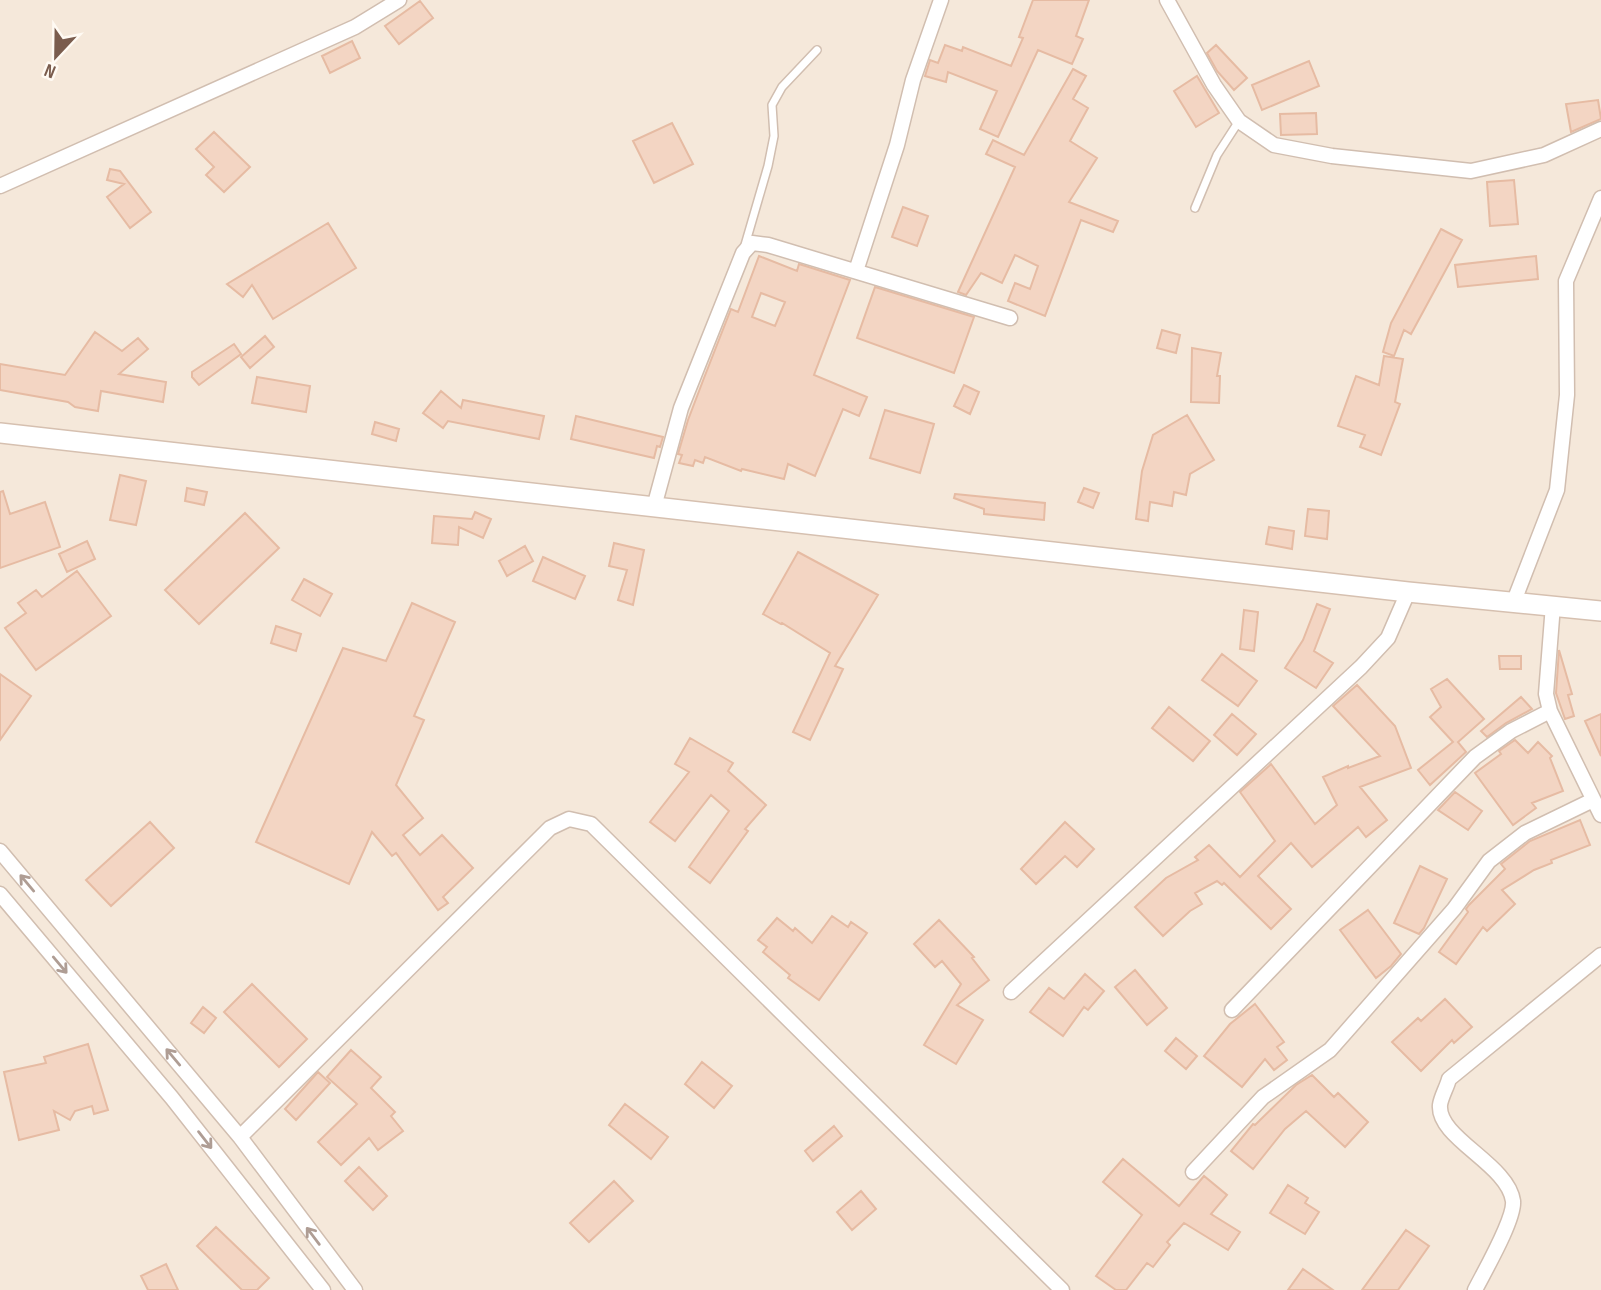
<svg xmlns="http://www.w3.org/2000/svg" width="1601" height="1290" viewBox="0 0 1601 1290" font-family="'Sofia Sans Condensed',sans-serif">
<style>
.residential{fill:#f5e8da}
.building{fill:#f3d5c3;stroke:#e6bba3;stroke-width:2;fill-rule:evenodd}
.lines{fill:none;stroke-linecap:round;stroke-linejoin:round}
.lane-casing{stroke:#d1beb0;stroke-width:10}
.street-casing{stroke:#d1beb0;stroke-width:17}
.secondary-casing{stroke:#d6c0b0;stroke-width:22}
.lane{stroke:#fff;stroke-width:7}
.street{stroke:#fff;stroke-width:14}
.secondary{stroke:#fff;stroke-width:19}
.oneway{stroke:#af9d94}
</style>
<rect width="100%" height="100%" fill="#fdf6ec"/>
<path class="residential" d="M0,0H1601V1290H0Z"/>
<path class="building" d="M1033,0H1089L1076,36L1083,39L1072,64L1038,50L998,137L980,129L997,91L948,72L946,82L925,76L930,60L938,63L945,45L962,51L963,47L1011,66L1023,38L1019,37Z
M420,1L433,18L399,44L385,26Z
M352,41L360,58L330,73L322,56Z
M1216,45L1247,78L1234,90L1217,71L1207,53Z
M1309,61L1319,86L1262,110L1252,85Z
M1073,69L1086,76L1073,99L1088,108L1070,141L1097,158L1069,202L1118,221L1113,232L1081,220L1045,316L1008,301L1015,283L1030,289L1038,266L1015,255L1002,283L981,273L966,295L958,292L1015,167L986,154L993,140L1024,155Z
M1197,76L1219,113L1196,127L1174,91Z
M1598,100L1601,119L1571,132L1566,104Z
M1316,113L1317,134L1281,135L1280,114Z
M672,123L693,164L654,183L633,141Z
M214,132L250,167L224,192L206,175L214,167L196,149Z
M110,169L120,171L151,212L130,228L107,197L124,184L107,180Z
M1514,180L1518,224L1490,226L1487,182Z
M903,207L928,216L917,246L892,237Z
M328,223L356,268L273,319L252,285L243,297L227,284Z
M1441,229L1462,240L1411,334L1404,330L1394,356L1383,352L1391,323Z
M759,256L797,271L799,264L850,280L814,375L867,397L859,416L843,409L815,476L788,464L784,479L742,469L741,471L705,457L703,463L695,460L693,466L679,463L682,455L678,454L688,420L704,378L731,309L738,312ZM761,293L785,302L775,326L752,317Z
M1536,256L1538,279L1458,287L1455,265Z
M875,287L974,317L954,373L857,338Z
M1162,330L1180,335L1176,353L1157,348Z
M95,332L122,351L138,338L148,349L119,374L166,382L163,402L101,391L98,411L75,407L68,402L0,390V364L65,375Z
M265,336L274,347L250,368L241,357Z
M234,344L241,354L199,385L192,377V372Z
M1192,348L1221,353L1217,376H1220L1219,403L1191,402Z
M1384,356L1403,359L1395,402L1400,404L1381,455L1360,447L1365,435L1338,426L1356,376L1379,385Z
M257,377L310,386L306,412L252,403Z
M964,385L979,392L970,414L954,406Z
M441,391L461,408L463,400L544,416L539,439L448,421L443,428L423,413Z
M885,410L934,424L920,473L870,458Z
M1187,415L1214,460L1190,474L1186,495L1174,492L1172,506L1150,502L1148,521L1136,519L1142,471L1153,435Z
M576,416L663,437L660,447L657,446L654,458L571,439Z
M375,422L399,429L396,441L372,434Z
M120,475L146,481L136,525L110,520Z
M187,488L207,492L204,505L185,501Z
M1084,488L1099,493L1093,508L1078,502Z
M3,491L10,514L45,502L60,547L0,568V492Z
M955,494L1045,503L1044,520L984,514V509L954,498Z
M1308,509L1329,511L1327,539L1305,536Z
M475,512L491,519L483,538L459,527L458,545L432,543L434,516L472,519Z
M245,513L279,548L199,624L165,590Z
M1269,527L1294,531L1292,549L1266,544Z
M87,541L95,559L67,572L59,554Z
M614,543L644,550L633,605L618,600L627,570L609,566Z
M525,546L533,561L507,576L499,561Z
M798,552L878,595L835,666L843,669L810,740L793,732L830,653L782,623L781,624L763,614Z
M543,557L585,576L575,599L533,581Z
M77,571L111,616L36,670L5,628L26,613L18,603L36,590L42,597Z
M304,579L332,594L320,616L292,600Z
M412,603L455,622L414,716L424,720L396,785L423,818L403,835L420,855L442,835L473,868L443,897L448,903L438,910L396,853L392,856L372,832L349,884L256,842L343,648L386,661Z
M1317,604L1330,609L1314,651L1333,663L1316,688L1285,668L1303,640Z
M1244,610L1258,612L1254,651L1240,649Z
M276,626L301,634L296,651L271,643Z
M1559,650L1572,694L1568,695L1574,716L1565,719L1556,693Z
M1222,654L1257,681L1238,706L1202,680Z
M1499,656H1521V669H1500Z
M0,674L31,696L0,740Z
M1447,679L1484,719L1458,742L1466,752L1430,785L1418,770L1453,742L1430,717L1441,707L1431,689Z
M1357,685L1395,726L1411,768L1360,787L1387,820L1366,837L1358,827L1312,867L1291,843L1258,876L1291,909L1271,929L1224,883L1222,885L1217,881L1195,893L1202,904L1190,911L1163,936L1135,907L1166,878L1198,860L1195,857L1209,845L1240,877L1275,841L1240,792L1269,766L1271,764L1315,824L1337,805L1323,777L1348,766V768L1380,756L1333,706Z
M1521,697L1532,709L1506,723L1487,737L1481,731Z
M1169,707L1210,741L1193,761L1152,728Z
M1232,714L1256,734L1237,755L1214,735Z
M1601,714V756L1585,721Z
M690,738L733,763L728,771L766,805L745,829L748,831L710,883L689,867L729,811L711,795L675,841L650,822L689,772L675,764Z
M1515,740L1528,753L1538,742L1552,756L1550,758L1563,791L1532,803L1536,808L1513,825L1475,773L1501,754L1499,751Z
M1455,792L1482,811L1468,830L1438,810Z
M1580,820L1590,845L1551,860L1552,863L1534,870L1502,890L1515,904L1487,931L1483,927L1456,964L1439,952L1468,912L1466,909L1469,905L1505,869L1501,864L1530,841Z
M150,822L174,848L111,906L86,880Z
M1065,822L1094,849L1077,867L1065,856L1036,884L1021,869Z
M1420,866L1447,879L1424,928L1419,934L1394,923Z
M1368,910L1401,954L1391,966L1376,978L1340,930Z
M832,916L848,927L851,922L867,933L819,1000L788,978L790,975L763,952L767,947L758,940L777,918L793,931L795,928L812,943Z
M939,920L974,957L972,958L989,980L957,1005L983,1020L956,1064L924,1045L961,984L942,961L935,967L914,944Z
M1135,970L1167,1008L1147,1025L1115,987Z
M1085,974L1104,991L1088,1010L1084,1007L1063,1036L1030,1012L1049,988L1064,999Z
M252,984L307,1039L279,1067L224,1012Z
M1445,999L1472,1027L1454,1043L1452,1040L1421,1071L1392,1042L1418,1018L1421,1021Z
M1255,1004L1284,1042L1277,1047L1287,1060L1274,1070L1265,1059L1242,1087L1204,1056L1230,1024Z
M203,1007L216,1018L204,1033L191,1023Z
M1176,1038L1197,1056L1186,1069L1165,1051Z
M88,1044L108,1110L94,1114L92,1106L75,1111L70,1120L54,1111L59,1130L19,1140L4,1072L46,1063L44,1057Z
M351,1050L381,1077L371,1088L395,1112L391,1116L403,1131L378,1150L369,1138L341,1165L318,1142L357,1104L327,1077Z
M702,1062L732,1086L714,1108L685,1084Z
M318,1072L330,1083L296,1120L285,1109Z
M1312,1075L1334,1097L1338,1093L1368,1122L1345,1147L1306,1111L1285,1129L1253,1169L1231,1151L1253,1124L1255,1125L1296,1085Z
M625,1104L668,1137L651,1159L609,1125Z
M834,1126L842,1136L813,1161L805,1151Z
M1123,1159L1179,1206L1204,1176L1227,1195L1211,1214L1240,1232L1228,1250L1184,1223L1167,1242L1170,1245L1153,1267L1147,1263L1126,1290H1116L1096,1276L1142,1215L1103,1182Z
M359,1167L387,1196L373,1210L345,1181Z
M614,1181L633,1201L589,1242L570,1223Z
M1288,1185L1308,1198L1305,1203L1319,1212L1305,1234L1270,1213Z
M861,1191L876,1209L852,1230L837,1212Z
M216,1227L269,1278L257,1290H242L197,1246Z
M1406,1230L1429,1246L1398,1290H1362Z
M166,1264L178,1290H148L141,1276Z
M1303,1269L1333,1290H1288Z"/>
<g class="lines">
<defs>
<path id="lane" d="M1195,208L1217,155L1239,121
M745,245L768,166L774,136L772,105L782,87L817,50"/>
<path id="street" d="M1167,0L1214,85L1239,121L1274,145L1332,156L1471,171L1544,155L1601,129
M0,186L355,27L399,0
M856,271L897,145L913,80L941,0
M654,507L681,408L743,253L752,243L768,245L1010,318
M1514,601L1557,490L1567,395L1566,281L1601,198
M1553,605L1546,694L1550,711L1601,815
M0,851L240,1137L355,1290
M0,894L172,1098L323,1290
M1011,992L1361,667L1388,638L1408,592
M1232,1010L1475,757L1511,731L1550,711
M240,1137L550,828L569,819L591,824L1062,1290
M1193,1172L1263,1097L1330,1050L1454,909L1489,861L1525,833L1593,800
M1475,1290C1484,1272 1515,1219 1513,1201C1508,1164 1437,1138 1440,1105C1441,1097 1447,1087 1449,1079L1601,955"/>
<path id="secondary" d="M0,433L1408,592L1601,611"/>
</defs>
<use href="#lane" class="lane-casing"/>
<use href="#street" class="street-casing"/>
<use href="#secondary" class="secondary-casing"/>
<use href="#lane" class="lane"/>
<use href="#street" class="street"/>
<use href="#secondary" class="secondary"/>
</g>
<defs><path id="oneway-shaft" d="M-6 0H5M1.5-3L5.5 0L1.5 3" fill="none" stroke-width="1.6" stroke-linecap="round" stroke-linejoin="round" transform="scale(1.75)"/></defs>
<g class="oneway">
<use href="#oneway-shaft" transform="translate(27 883) rotate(-130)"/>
<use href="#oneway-shaft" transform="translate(60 965) rotate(50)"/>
<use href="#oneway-shaft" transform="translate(173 1057) rotate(-130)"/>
<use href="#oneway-shaft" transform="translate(205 1140) rotate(52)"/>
<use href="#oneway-shaft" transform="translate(313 1236) rotate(-127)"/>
</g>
<g transform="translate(56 56) rotate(202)" stroke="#fffaf3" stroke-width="5" paint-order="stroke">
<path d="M0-5L12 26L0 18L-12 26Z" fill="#7a5c4d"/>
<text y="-10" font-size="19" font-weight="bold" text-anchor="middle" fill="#7a5c4d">N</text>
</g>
</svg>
